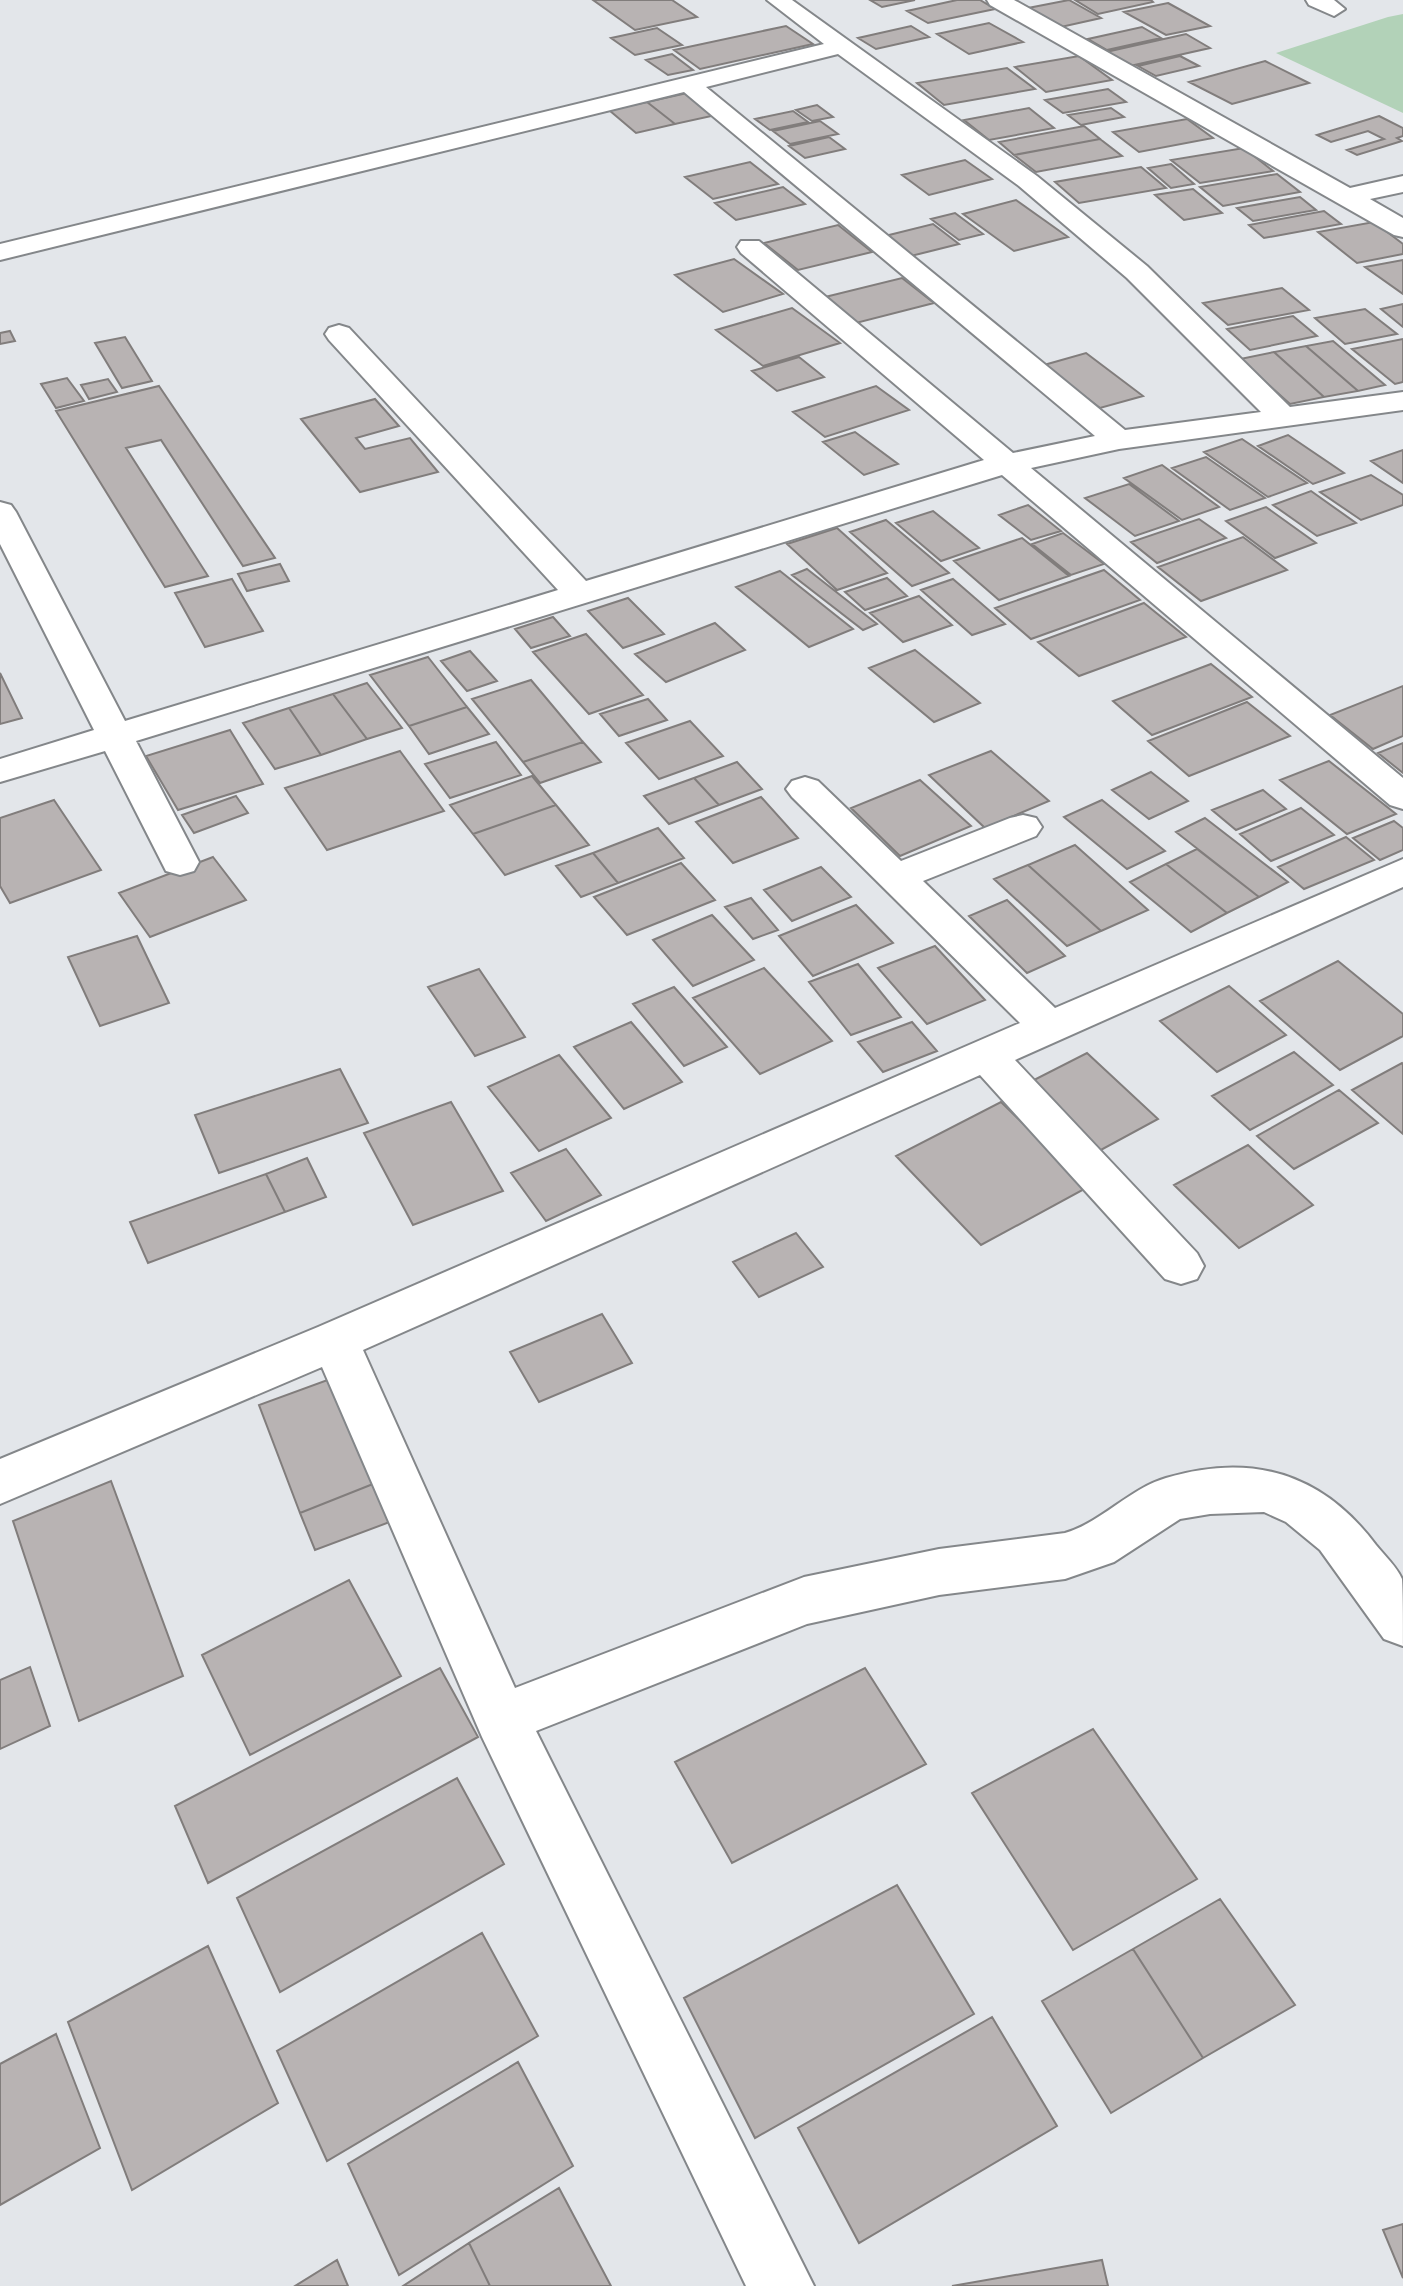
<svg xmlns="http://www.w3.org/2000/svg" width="1403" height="2286" viewBox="0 0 1403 2286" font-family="'Crimson Pro',serif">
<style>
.green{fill:#b2d2b8}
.building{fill:#b8b3b3;stroke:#817d7c;stroke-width:2}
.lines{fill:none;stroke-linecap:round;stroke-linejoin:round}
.minor-casing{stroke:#84878a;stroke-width:4}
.minor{fill:#fff;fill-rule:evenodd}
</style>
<rect width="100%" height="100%" fill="#e3e6ea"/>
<path class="green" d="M1403,14V113L1276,53L1388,17Z"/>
<path class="building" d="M593,0H672L697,17L635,30Z
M870,0H915L882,7Z
M957,0H980L995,9L928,23L907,11Z
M1069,0L1101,18L1061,27L1028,8Z
M1075,0H1151L1153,2L1098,14Z
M1168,3L1210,26L1166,35L1124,12Z
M989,23L1023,42L969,54L937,34Z
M786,26L813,44L700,69L674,50Z
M911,26L929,37L876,49L858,38Z
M1142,27L1161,38L1107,50L1088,39Z
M657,28L682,45L635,55L611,38Z
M1186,34L1210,48L1130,66L1106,52Z
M672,54L693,70L668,75L646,60Z
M1079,56L1112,80L1046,92L1015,67Z
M1180,56L1199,66L1156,76L1138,66Z
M1265,61L1309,83L1232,104L1189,82Z
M1007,68L1035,89L944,105L917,83Z
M1108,89L1126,102L1063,113L1045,100Z
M687,93L716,115L675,124L647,102Z
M647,102L675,124L636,133L609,110Z
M817,105L833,117L812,121L796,110Z
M1029,108L1054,128L989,140L964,120Z
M1111,108L1124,117L1081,125L1068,115Z
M793,111L808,122L770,130L755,119Z
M1379,116L1403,128V136L1397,138L1402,141L1357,155L1347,150L1384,139L1368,131L1331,142L1317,135Z
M1187,119L1213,138L1139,152L1113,132Z
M820,121L838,134L790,144L773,131Z
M1084,126L1100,139L1014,155L999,142Z
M829,137L845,149L805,158L789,146Z
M1100,139L1122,156L1036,172L1014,155Z
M1244,148L1273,171L1200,183L1171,160Z
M965,160L992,179L929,195L902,175Z
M750,162L778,184L713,199L685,177Z
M1171,164L1194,184L1171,188L1148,168Z
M1141,167L1166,188L1079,203L1055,182Z
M1277,174L1300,192L1223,206L1200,187Z
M783,187L805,204L736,220L715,203Z
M1193,189L1222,213L1184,220L1155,195Z
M1300,197L1316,210L1253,221L1237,208Z
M1016,200L1068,237L1014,251L963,214Z
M1324,211L1341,224L1264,238L1249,225Z
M955,213L983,234L959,240L931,219Z
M1374,222L1403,244V254L1357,263L1318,232Z
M933,224L959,244L911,256L885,236Z
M838,225L872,252L798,270L764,243Z
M734,259L783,294L723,312L675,275Z
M1403,260V294L1365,267Z
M902,278L934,303L856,323L825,297Z
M1282,288L1309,310L1228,325L1203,303Z
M1403,304V327L1381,309Z
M792,308L840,343L763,366L716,330Z
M1365,309L1397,334L1345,344L1315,318Z
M1293,316L1317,336L1250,350L1227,329Z
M10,331L15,341L0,344V333Z
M125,337L152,381L122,388L95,343Z
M1403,339V382L1395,384L1352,349Z
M1333,341L1385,385L1358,391L1306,346Z
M1306,346L1358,391L1324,397L1274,352Z
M1274,352L1324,397L1290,404L1240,359Z
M1086,353L1143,396L1100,408L1044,365Z
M799,357L824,377L777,391L752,371Z
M67,378L84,401L56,408L41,384Z
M108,379L117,392L89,399L81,385Z
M159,386L275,558L243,566L161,440L126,448L208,576L165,587L56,411Z
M876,386L909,410L825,437L793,412Z
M375,399L399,426L356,438L365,449L410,438L438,472L360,492L301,419Z
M855,432L898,464L864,475L823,442Z
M1288,435L1344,473L1313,484L1258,446Z
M1242,439L1307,483L1268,497L1204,452Z
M1403,450V483L1371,461Z
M1206,457L1265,498L1230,510L1172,468Z
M1162,465L1219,507L1182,520L1124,478Z
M1371,475L1403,495V505L1361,520L1320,492Z
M1129,484L1179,521L1135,536L1085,498Z
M1311,491L1356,523L1317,536L1273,505Z
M1028,505L1061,531L1031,540L999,515Z
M1266,507L1316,543L1275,558L1226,521Z
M933,511L979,548L941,561L896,523Z
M1199,519L1226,538L1157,563L1131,542Z
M886,520L949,573L912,586L850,532Z
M837,528L887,573L837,590L787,544Z
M1063,533L1104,564L1071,575L1032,544Z
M1243,537L1287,570L1201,601L1158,567Z
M1022,538L1069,576L999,600L954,561Z
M280,564L289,581L247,591L238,574Z
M807,569L877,624L863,630L792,575Z
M1104,570L1140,600L1031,639L995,608Z
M780,571L853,629L809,647L736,587Z
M887,578L907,596L865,610L845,592Z
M232,579L263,631L205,647L175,593Z
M953,579L1005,624L972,635L921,590Z
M919,596L952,625L903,642L870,613Z
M628,598L664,634L623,648L588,611Z
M1144,603L1186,637L1079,676L1038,642Z
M553,617L570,636L531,648L515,629Z
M715,623L745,650L666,682L635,654Z
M586,634L643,695L589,714L533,652Z
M915,650L980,703L934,722L869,668Z
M470,651L497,681L467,691L441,661Z
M428,657L467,707L409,726L370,675Z
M1211,664L1252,697L1152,735L1113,701Z
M0,673L22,718L0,724Z
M531,680L583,742L523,762L472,699Z
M367,683L402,728L367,739L333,694Z
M1403,686V736L1373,749L1330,715Z
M333,694L367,739L321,755L289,708Z
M648,699L667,720L619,736L600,714Z
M1247,702L1290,736L1189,776L1148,741Z
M467,707L489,734L429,754L409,726Z
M289,708L321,755L275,769L243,723Z
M690,721L723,756L659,779L626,743Z
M230,730L263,784L178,810L146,756Z
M496,742L521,775L450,798L425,764Z
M583,742L601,762L540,783L523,762Z
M1403,743V773L1378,753Z
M400,751L444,811L327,850L285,788Z
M991,751L1049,801L985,828L929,775Z
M1329,761L1396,814L1347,834L1280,780Z
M737,762L762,789L719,805L694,778Z
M1151,772L1188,801L1149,819L1112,790Z
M532,776L556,805L473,834L450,805Z
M694,778L719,805L669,824L644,796Z
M920,780L971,826L900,856L851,808Z
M1263,790L1286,809L1236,830L1212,810Z
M236,796L248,813L194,833L182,815Z
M761,797L798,838L733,863L696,822Z
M54,800L101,870L10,903L0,886V818Z
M1102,800L1165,851L1127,869L1064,817Z
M556,805L589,845L505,875L473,834Z
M1301,808L1334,835L1271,861L1240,834Z
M1205,818L1288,882L1259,897L1176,832Z
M1394,821L1403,828V850L1380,860L1353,838Z
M658,828L684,858L618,883L593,853Z
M1346,837L1374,860L1304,889L1278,867Z
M1075,845L1148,910L1101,931L1028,865Z
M1197,849L1259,897L1227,913L1166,864Z
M593,853L618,883L581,897L556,866Z
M213,857L246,900L150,937L119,893Z
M681,863L715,900L627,935L594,897Z
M1166,864L1227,913L1191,932L1130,882Z
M1028,865L1101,931L1067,946L994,879Z
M821,867L851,897L792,921L764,890Z
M751,898L778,930L753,939L725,907Z
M1007,900L1065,956L1027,973L969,916Z
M856,905L893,943L813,976L779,936Z
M712,915L754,960L693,986L653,940Z
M137,936L169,1003L100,1026L68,957Z
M935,946L985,1000L927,1024L878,968Z
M1338,961L1403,1014V1036L1340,1070L1260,1001Z
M858,964L901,1017L851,1035L809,982Z
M764,968L832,1041L760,1074L693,998Z
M479,969L525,1037L475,1056L428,987Z
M1229,986L1286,1035L1217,1072L1160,1021Z
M674,987L727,1047L684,1066L633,1004Z
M631,1022L682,1082L624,1109L574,1047Z
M912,1022L937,1051L883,1072L858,1042Z
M1294,1052L1333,1085L1250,1130L1212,1096Z
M1087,1053L1158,1119L1099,1151L1028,1083Z
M559,1055L611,1118L539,1151L488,1087Z
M1402,1063L1403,1064V1134L1352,1090Z
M340,1069L368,1123L219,1173L195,1115Z
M1339,1090L1378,1123L1294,1169L1257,1136Z
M451,1102L503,1191L413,1225L364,1133Z
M1001,1102L1088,1187L981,1245L896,1156Z
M1248,1145L1313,1205L1239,1248L1174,1185Z
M566,1149L601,1195L546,1221L511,1173Z
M307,1158L326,1197L285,1212L266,1174Z
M266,1174L285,1212L148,1263L130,1222Z
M796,1233L823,1267L759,1297L733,1262Z
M602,1314L632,1363L539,1402L510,1352Z
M333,1378L378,1482L300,1513L259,1405Z
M111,1481L183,1676L79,1721L13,1521Z
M378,1482L395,1520L315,1550L300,1513Z
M349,1580L401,1676L250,1755L202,1655Z
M30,1667L50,1726L0,1749V1680Z
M440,1668L478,1737L208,1883L175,1806Z
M865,1668L926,1764L732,1863L675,1762Z
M1093,1729L1197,1879L1073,1950L972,1793Z
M457,1778L504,1864L280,1992L237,1898Z
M897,1885L974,2014L755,2138L684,1998Z
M1220,1899L1295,2005L1203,2058L1133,1949Z
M482,1933L538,2036L327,2161L277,2051Z
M208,1946L278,2103L132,2190L68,2022Z
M1133,1949L1203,2058L1111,2113L1042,2001Z
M992,2017L1057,2126L859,2243L798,2128Z
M56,2034L100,2148L0,2205V2064Z
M518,2062L573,2166L399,2275L348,2164Z
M559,2188L611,2286H490L469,2243Z
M1403,2224V2278L1383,2230Z
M469,2243L490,2286H403Z
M337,2260L348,2286H295Z
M1102,2260L1108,2286H952Z"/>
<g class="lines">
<defs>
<path id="minor" d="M767,0H792L1037,176L1147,266L1290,407L1403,392V410L1119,449L1031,468L1403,778V809L1390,805L1002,475L136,741L199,862L194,871L180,875L166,871L105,751L0,782V759L94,730L0,544V502L11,505L16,512L125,721L558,590L329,340L325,334L329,328L339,325L349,328L586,581L984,460L741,253L737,247L741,241H759L1013,453L1095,436L684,92L0,260V244L824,44ZM838,54L1019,186L1127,278L1261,412L1125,430L706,87Z
M987,0H1014L1350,188L1403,176V192L1370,199L1403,218V237L1394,235L990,5Z
M1306,0H1334L1345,9L1334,16L1309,5Z
M805,777L818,781L901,861L1010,818L1023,815L1036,818L1042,827L1036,836L923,881L1055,1008L1403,859V887L1015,1060L1197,1253L1204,1266L1197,1279L1181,1284L1165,1279L980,1075L363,1350L515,1688L804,1577L939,1549L1065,1533C1102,1522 1129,1489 1166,1478C1253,1452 1323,1474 1376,1545C1384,1555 1397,1567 1402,1579C1403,1592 1403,1630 1403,1646L1384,1639L1320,1550L1286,1522L1264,1512L1210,1514L1180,1519L1114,1562L1065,1579L939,1595L807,1624L536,1731L814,2286H746L482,1737L322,1367L0,1504V1459L318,1327L1020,1023L792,797L786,789L792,781Z"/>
</defs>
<use href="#minor" class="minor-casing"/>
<use href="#minor" class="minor"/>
</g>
</svg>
